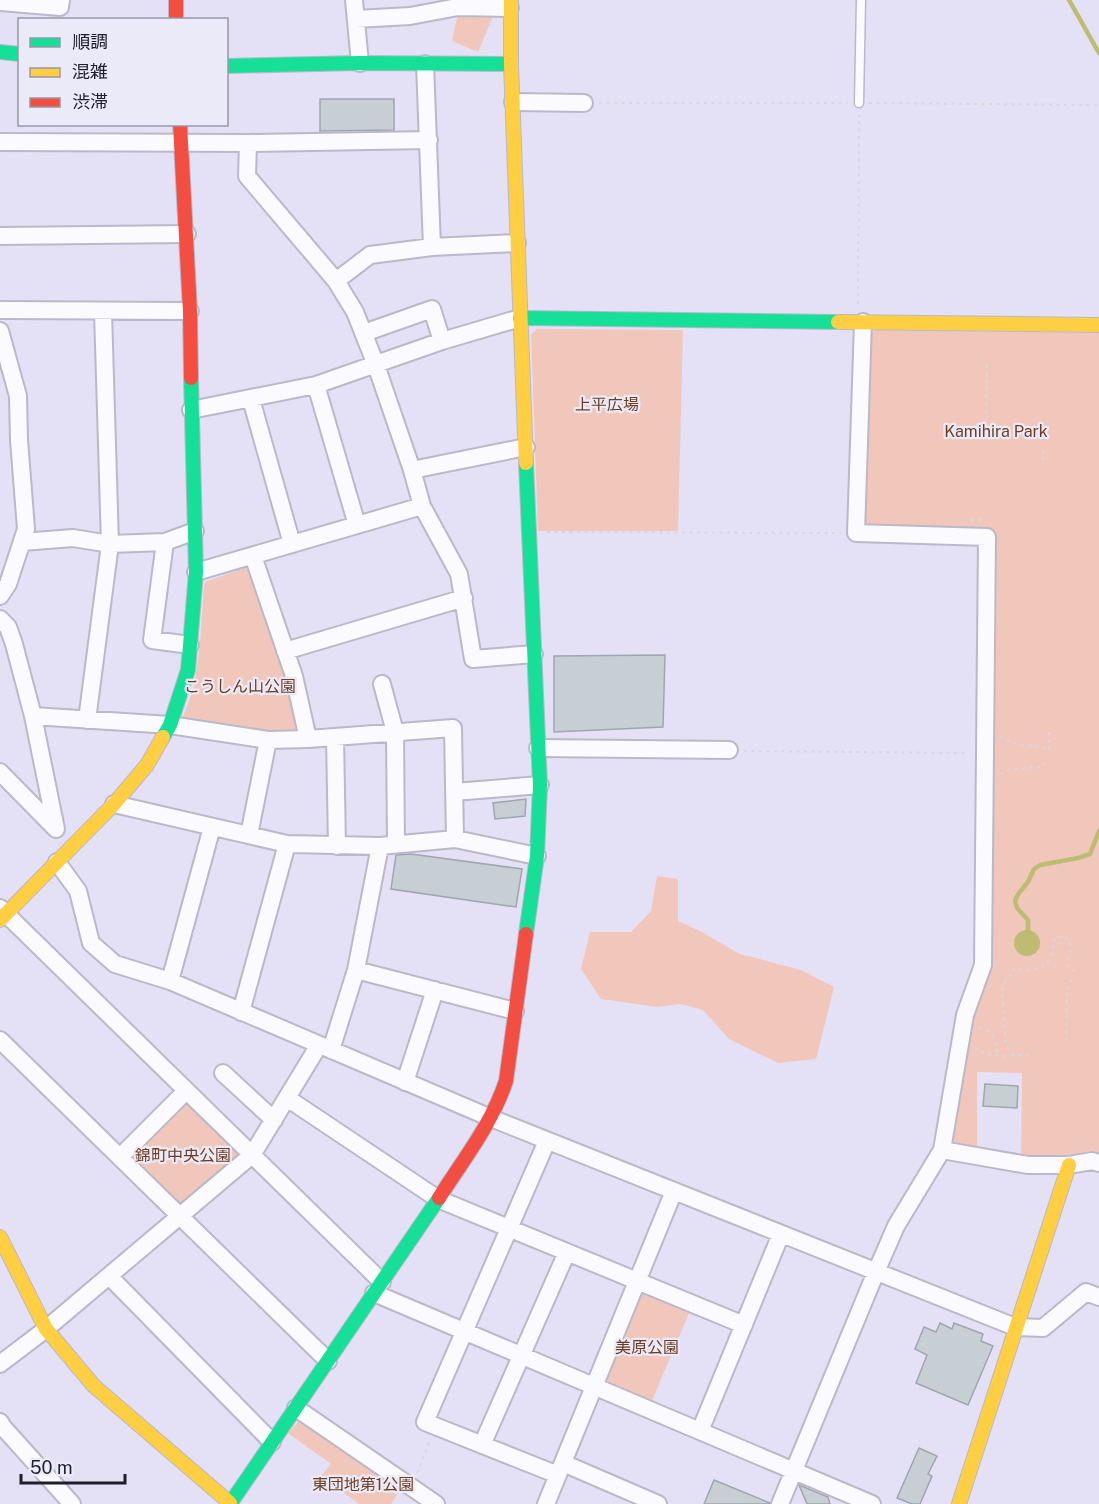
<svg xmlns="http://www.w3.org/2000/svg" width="1099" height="1504" viewBox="0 0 1099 1504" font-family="'Public Sans','Noto Sans JP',sans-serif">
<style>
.green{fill:#f1c7bb}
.water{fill:#bdbc72}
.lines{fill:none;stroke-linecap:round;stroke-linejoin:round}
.stream{stroke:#bdbc72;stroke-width:4.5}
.building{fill:#c7ced4;stroke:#9fa6ad;stroke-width:1.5}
.lane-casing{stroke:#bab8c9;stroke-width:11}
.street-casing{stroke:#bab8c9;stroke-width:20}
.fast-casing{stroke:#bab8c9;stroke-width:16}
.slow-casing{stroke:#bab8c9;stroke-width:16}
.jam-casing{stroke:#bab8c9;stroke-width:16}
.path{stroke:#d7d7dd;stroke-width:2;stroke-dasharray:3 4.5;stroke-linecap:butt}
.lane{stroke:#fbfafe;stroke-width:8}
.street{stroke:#fbfafe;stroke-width:16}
.fast{stroke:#16e098;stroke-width:14}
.slow{stroke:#ffcf43;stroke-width:14}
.jam{stroke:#f24e42;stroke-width:14}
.labels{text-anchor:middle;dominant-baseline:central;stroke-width:4.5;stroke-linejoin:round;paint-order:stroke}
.park-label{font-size:16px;fill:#6d3d21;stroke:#ebeaf9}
</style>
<rect width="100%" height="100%" fill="#e4e1f7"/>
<path class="green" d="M495,12L478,52L452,41L458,13Z
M537,329L683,330L678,531H538L531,334Z
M875,330L1099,333V1156L1021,1158L1022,1073L977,1072V1150L955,1146L950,1140L957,1096L978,994L991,746L994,530L987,529L870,528L863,523L868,337Z
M245,568L251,571L301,729L297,736L187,723L183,717L194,688L200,644L204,585L207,581Z
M657,876L678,879V921L700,931L740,954L801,970L834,987L816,1059L778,1063L729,1039L703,1010L681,1004L657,1007L601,999L581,969L590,932H631L651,911Z
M187,1100L241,1153V1160L183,1208L177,1207L127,1152Z
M647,1292L690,1311L650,1405L605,1382L641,1295Z
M301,1419L402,1487L391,1504H359L321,1476L331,1464L288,1433Z"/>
<path class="water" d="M1014 943a13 13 0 1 1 26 0a13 13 0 1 1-26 0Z"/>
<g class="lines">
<path class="stream" d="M1069,0L1099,53
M1028,930V920L1017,908L1015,900L1019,893L1028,882L1034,869L1040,865L1078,858L1090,854L1099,831"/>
</g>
<path class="building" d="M320,99H394V130L320,131Z
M665,655L663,727L554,732V656Z
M526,799L525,816L495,819L493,803Z
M411,854L522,869L516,907L391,889L396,855Z
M985,1084L1018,1086L1017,1108L983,1106Z
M940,1323L952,1329L954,1323L983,1334L981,1341L993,1346L968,1405L916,1383L927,1355L915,1349L924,1327L936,1332Z
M919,1448L937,1456L928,1474L932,1476L920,1504H912L897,1498Z
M714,1480L770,1503V1504H704Z
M799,1485L828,1497L830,1504H807Z"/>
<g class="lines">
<defs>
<path id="lane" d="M859,103L861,0"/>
<path id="street" d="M354,0L360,63
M0,2L60,7L61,0
M356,19L410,16L458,7L510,8
M425,64L432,247
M513,102L584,103
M0,142L248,143L429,140
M248,143L247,176L336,281L355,312L376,365L412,470L422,506L459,574L473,659L534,654
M0,236L187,234
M336,281L370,255L432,247L517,243
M0,310L190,311
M0,331L18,396L19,440L26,529L8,584L0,596
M364,333L432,309L442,341
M316,385L357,525
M251,399L292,544
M191,410L316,385L442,341L520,318
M412,470L526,447
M22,542L73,538L110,544L165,542L195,531
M165,542L152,640L190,645
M253,556L294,676L308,739
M196,572L422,506
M0,619L8,627L14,644L33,716L56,829
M285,651L464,598
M382,684L395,732L396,844
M33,716L170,725L268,740L308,739L453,728L455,839
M87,720L110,544L103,312
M335,737L337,846
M538,748L729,750
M0,772L56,829
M454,792L540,785
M114,804L287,844L380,846L455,839L537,856
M249,835L268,740
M57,862L78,891L91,943L115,964L170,981L491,1118L1015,1327L1043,1328L1086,1292L1099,1297
M0,908L382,1282
M356,970L515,1011
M170,981L212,827
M241,1012L287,844
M0,1040L328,1361
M331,1050L356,970L380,846
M223,1073L274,1120
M405,1082L435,990
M287,1098L438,1199L744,1325
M547,1141L425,1422L558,1475
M942,1150L1028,1165H1069L1092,1161L1099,1163
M120,1157L186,1091
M109,1276L272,1442
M374,1293L872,1504
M0,1364L46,1329L252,1155L319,1045
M296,1408L436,1504
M0,1422L3,1427L72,1504
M700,1431L781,1234
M482,1445L567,1252
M563,1463L658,1504
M546,1504L674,1191
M780,1504L876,1272L896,1226L942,1150L965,1015L983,965L987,537L856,533L863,322"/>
<path id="fast" d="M0,52L20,54
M226,66L360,63L511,64
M520,318L838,322
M163,737L170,725L188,670L196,572L191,378
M526,934L537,856L540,785L526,463
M230,1504L439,1198"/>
<path id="slow" d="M511,0V64L526,463
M838,322L1099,325
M0,920L114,804L147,765L163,737
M0,1237L46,1329L94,1386L230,1503
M959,1504L1069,1165"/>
<path id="jam" d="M176,0V20
M180,124L190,311L191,378
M439,1198C463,1160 492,1124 506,1081L526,934"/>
</defs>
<use href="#lane" class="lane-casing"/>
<use href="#street" class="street-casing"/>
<use href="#fast" class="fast-casing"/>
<use href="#slow" class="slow-casing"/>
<use href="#jam" class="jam-casing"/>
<path class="path" d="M599,103H848
M869,103L1099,105
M858,304L859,115
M987,365L986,439L994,440
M1043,450V460
M971,520H987
M547,532L841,533
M1049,732V752
M1000,736L1013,743L1040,747L1049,750
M744,751L969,753
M1001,774L1010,769L1042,767L1045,763
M979,1028C994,1031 995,1042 998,1055
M1066,1041L1067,990L1071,981L1077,980
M975,1047C986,1060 1015,1055 1031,1055
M1014,1055L1006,1045L1002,991L1005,982L1014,969C1020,969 1028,971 1035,969C1050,967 1054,950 1054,937L1062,936L1068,939C1074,954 1068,951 1067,964L1070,968L1077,972
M417,1473L430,1440"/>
<use href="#lane" class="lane"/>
<use href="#street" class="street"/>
<use href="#fast" class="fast"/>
<use href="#slow" class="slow"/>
<use href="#jam" class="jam"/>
</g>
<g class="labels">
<g class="park-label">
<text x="607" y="404">上平広場</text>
<text x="996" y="431">Kamihira Park</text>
<text x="240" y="686">こうしん山公園</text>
<text x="183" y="1155">錦町中央公園</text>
<text x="647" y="1347">美原公園</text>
<text x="363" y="1484">東団地第1公園</text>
</g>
</g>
<rect x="18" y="18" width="210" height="108" fill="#ebeaf9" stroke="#9998a7" stroke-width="1.5"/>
<rect x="30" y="38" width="30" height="9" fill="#16e098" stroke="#9998a7" stroke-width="1.5"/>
<text x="72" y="48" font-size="18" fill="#1f1e2b">順調</text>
<rect x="30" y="68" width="30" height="9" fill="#ffcf43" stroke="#9998a7" stroke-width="1.5"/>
<text x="72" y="78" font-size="18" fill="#1f1e2b">混雑</text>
<rect x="30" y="98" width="30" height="9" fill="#f24e42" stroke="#9998a7" stroke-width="1.5"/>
<text x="72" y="108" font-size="18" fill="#1f1e2b">渋滞</text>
<path d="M21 1474v9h104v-9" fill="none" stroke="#1f1e2b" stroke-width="3"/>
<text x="30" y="1474" font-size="18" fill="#1f1e2b" stroke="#ebeaf9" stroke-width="4.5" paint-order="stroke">50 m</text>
</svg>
